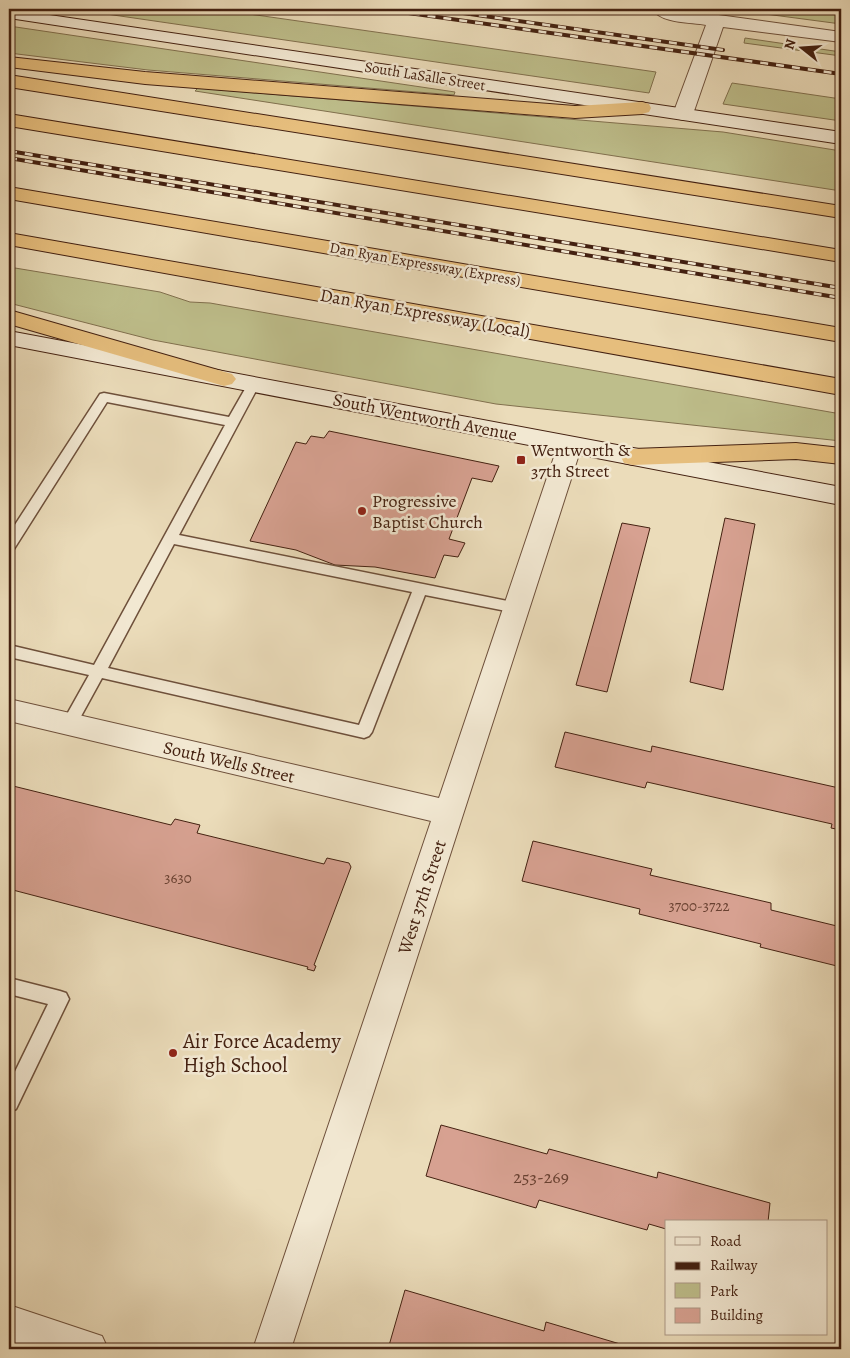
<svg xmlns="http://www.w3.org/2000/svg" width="850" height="1358" viewBox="0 0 850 1358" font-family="Alegreya,serif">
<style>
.green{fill:#bebe8b;stroke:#81704e}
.building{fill:#d7a191;stroke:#442111}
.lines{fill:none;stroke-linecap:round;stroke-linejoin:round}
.lane-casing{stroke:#6e503b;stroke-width:3}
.street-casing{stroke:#6e503b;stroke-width:2}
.secondary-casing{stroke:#442111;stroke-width:2}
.highway-casing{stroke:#442111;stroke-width:2}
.lane{fill:#f2e8d2;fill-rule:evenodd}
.street{fill:#f2e8d2;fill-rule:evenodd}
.secondary{fill:#f2e8d2;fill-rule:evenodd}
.highway{fill:#e6be7d;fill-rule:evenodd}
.rail-casing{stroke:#442111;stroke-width:4}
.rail{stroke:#f2e8d2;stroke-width:2.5;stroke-dasharray:8;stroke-linecap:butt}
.poi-dot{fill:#8f2418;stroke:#f2e8d2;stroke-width:2}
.labels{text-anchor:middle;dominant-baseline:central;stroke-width:5;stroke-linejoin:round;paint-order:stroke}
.far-street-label{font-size:15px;fill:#442111;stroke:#f2e8d2}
.number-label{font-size:15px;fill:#694131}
.street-label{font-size:18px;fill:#442111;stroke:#f2e8d2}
.poi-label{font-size:18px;fill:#442111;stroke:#f2e8d2;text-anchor:start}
.near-number-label{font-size:18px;fill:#694131}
.near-poi-label{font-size:21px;fill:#442111;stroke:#f2e8d2;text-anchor:start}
</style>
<rect width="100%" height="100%" fill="#ebdcba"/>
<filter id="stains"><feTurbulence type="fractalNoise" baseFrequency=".004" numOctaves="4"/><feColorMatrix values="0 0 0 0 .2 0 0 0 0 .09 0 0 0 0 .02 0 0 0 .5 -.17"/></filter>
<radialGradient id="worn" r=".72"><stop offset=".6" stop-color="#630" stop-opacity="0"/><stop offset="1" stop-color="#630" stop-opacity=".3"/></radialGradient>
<path class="green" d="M72,9H214L656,72L649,93Z
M735,9H841V24L735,10Z
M9,26L455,92L454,95L148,70L9,53Z
M745,38L841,52V56L744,43Z
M732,83L841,99V121L723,104Z
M198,88L723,132L841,151V191L195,91Z
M9,267L160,292L190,302L210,303L841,414V441L496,404L153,340L9,303Z"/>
<path class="building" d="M329,431L499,466L492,482L472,478L449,539L465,543L458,557L444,555L435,578L375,567L335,565L296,550L250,541L296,442L306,444L311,436L324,438Z
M725,518L755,524L723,690L690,682Z
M622,523L650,528L607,692L576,685Z
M565,732L651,752L652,746L839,788L838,794H841V830L831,828L832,824L647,782L645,788L555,767Z
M9,785L171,825L175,819L200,825L197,833L324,864L327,858L349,863L351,867L314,965L316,966L314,971L307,969L308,967L9,889Z
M533,841L652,869L650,875L771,903V910L841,927V967L760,947L761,944L639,914L640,909L522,881Z
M441,1125L547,1154L549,1149L657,1178L658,1172L770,1203L768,1222H666V1229L649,1224L647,1230L539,1200L536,1208L426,1176Z
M405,1290L544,1331L546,1322L637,1349H388Z"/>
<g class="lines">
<defs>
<path id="lane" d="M253,381L259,385L179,535L517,603L522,604L524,608L522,612L517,613L425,595L372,732L369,736L364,738L102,678L74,729L69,731L64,729L61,725L89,675L9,657V645L94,665L225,425L107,402L14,549L9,550V534L100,394L104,393L229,417L249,382ZM174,544L412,592L359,725L108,668Z
M9,978L60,991L66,993L69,999L16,1109L9,1112V1084L48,1004L9,994Z"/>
<path id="street" d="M652,9H675L841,32V42L723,27L693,114L690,118L683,120L676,118L673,114L706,25C691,22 662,24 652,9Z
M570,437L578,439L582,445L291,1349H253L431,821L9,721V699L439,798L558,445L562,439Z
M9,1305L102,1336L108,1349H30L9,1342Z"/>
<path id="secondary" d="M9,9L841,132V144L9,18Z
M9,331L841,487V505L9,345Z"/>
<path id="highway" d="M9,57L145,72L575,106L642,102L649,104L651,108L649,112L642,114L575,118L145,84L9,67Z
M9,75L841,206V218L9,87Z
M9,114L841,250V262L9,126Z
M9,187L841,328V342L9,199Z
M9,233L841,379V395L9,245Z
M9,310L232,374L236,379L232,384L224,386L9,324Z
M796,443L841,448V464L796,459L633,465L624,463L621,457L624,451L633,449Z"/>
</defs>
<use href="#lane" class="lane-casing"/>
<use href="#street" class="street-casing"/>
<use href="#secondary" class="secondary-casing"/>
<use href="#highway" class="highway-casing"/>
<use href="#lane" class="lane"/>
<use href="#street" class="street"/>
<use href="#secondary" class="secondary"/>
<use href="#highway" class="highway"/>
<defs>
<path id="rail" d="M380,9L841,74
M463,13L723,50
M9,151L841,288
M9,158L841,298"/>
</defs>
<use href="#rail" class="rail-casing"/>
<use href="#rail" class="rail"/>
</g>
<g class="poi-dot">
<rect x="516" y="455" width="10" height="10" rx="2.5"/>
<circle cx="362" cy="511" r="5"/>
<circle cx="173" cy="1053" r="5"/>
</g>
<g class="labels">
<g class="far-street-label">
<text transform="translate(425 76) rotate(9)">South LaSalle Street</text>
<text transform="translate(425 264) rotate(10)">Dan Ryan Expressway (Express)</text>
</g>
<g class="number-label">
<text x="178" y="878">3630</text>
<text x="699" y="906">3700-3722</text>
</g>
<g class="street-label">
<text transform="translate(425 313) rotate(10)">Dan Ryan Expressway (Local)</text>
<text transform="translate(425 417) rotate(11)">South Wentworth Avenue</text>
<text transform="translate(229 762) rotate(13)">South Wells Street</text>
<text transform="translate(422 897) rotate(-72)">West 37th Street</text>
</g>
<g class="poi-label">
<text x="531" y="450">Wentworth &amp;<tspan x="531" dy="21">37th Street</tspan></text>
<text x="372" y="501">Progressive<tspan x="372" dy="21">Baptist Church</tspan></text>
</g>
<g class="near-number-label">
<text x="541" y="1177">253-269</text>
</g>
<g class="near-poi-label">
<text x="183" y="1041">Air Force Academy<tspan x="183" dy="24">High School</tspan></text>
</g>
</g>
<rect width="850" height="1358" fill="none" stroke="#ebdcba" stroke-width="30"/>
<rect x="10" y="10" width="830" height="1338" fill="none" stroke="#442111" stroke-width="2.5"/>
<rect x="15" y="15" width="820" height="1328" fill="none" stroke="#442111"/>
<rect x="665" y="1220" width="162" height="115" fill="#f2e8d2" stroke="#ac9885"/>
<rect x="675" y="1237" width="25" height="8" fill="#f2e8d2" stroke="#ac9885"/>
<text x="710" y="1246" font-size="15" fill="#442111">Road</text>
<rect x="675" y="1262" width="25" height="8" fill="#442111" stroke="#ac9885"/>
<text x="710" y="1270" font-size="15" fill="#442111">Railway</text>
<rect x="675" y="1283" width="25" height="15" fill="#bebe8b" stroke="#ac9885"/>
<text x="710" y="1296" font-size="15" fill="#442111">Park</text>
<rect x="675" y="1308" width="25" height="15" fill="#d7a191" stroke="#ac9885"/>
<text x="710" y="1320" font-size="15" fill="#442111">Building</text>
<g transform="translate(802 48) rotate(287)" stroke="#f2e8d2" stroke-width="4" paint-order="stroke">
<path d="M0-4L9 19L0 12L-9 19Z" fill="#442111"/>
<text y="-8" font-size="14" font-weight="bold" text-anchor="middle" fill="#442111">N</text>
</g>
<rect width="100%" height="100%" filter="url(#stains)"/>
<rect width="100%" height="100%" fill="url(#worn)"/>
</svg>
